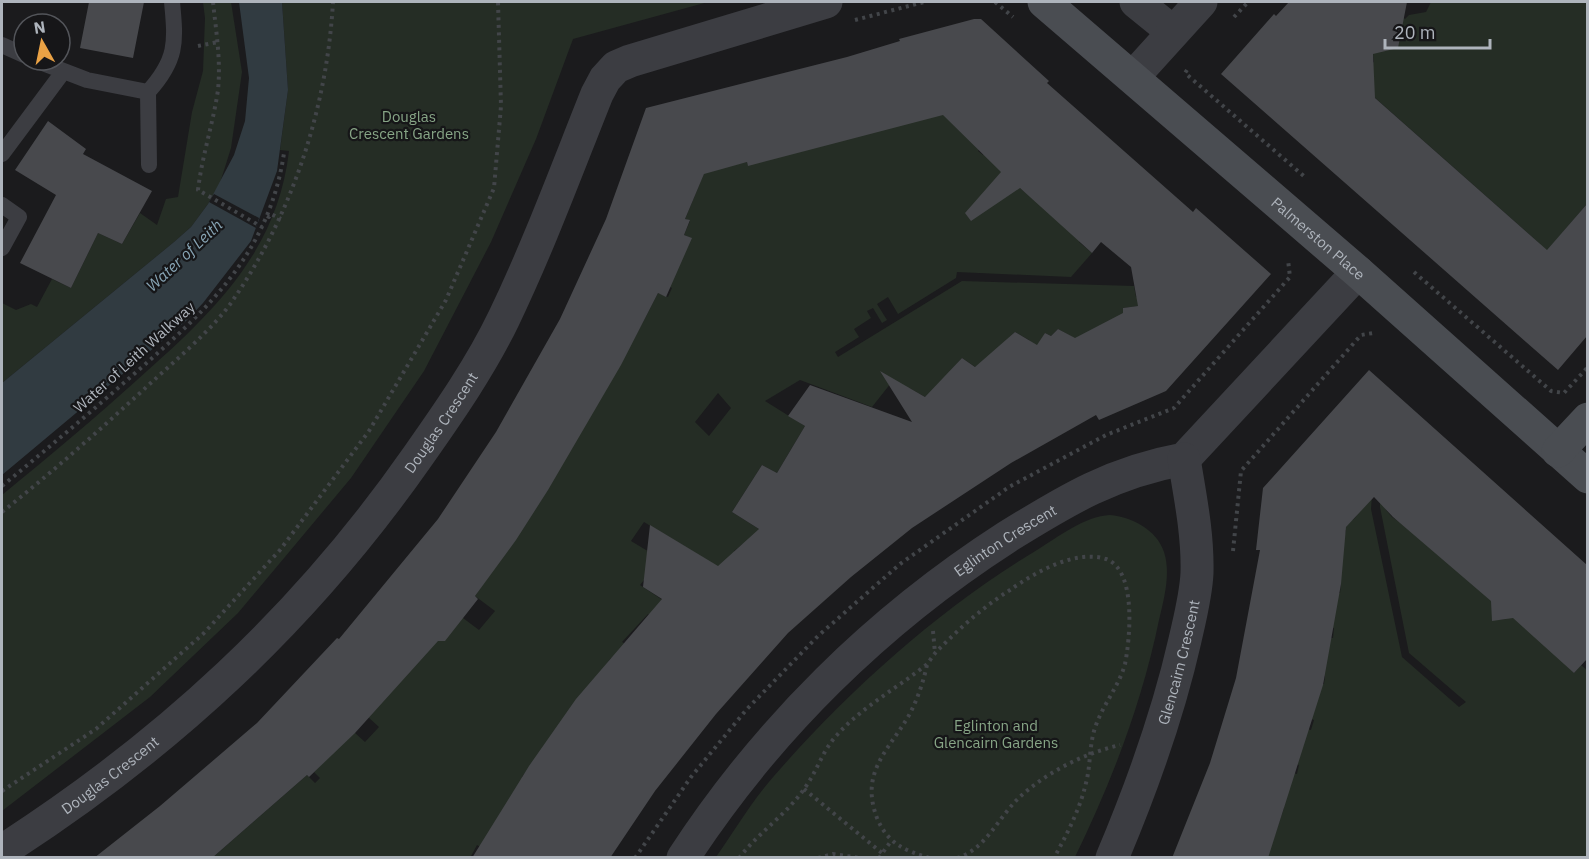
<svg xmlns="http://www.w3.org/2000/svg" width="1589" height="859" viewBox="0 0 1589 859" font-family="'IBM Plex Sans',sans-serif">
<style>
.green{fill:#252d25;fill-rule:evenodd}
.water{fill:#313b41}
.pier{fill:#1b1b1d}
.building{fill:#48494d}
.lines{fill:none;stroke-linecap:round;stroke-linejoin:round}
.path{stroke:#424549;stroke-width:4;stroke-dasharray:3 4.5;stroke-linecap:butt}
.lane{stroke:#3c3d42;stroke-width:16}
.street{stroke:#3c3d42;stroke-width:33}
.secondary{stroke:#4a4d52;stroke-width:33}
.labels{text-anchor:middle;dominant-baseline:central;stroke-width:4.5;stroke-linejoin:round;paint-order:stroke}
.park-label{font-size:15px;fill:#87a586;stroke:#161618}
.street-label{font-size:15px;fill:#aeb4bc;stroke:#161618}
.water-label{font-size:16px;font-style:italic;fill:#87a4b4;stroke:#161618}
</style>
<rect width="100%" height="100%" fill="#1b1b1d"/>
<path class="green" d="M203,2H231L242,72L231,148L220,183L208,204L191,227L174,242L2,383V303L16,310L31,304L37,307L52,279L71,288L98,233L122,244L140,213L157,225L166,199L178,197L192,112L203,71L205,18Z
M282,2H708L573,39L536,139L491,242L424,371L351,478L238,613L150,697L2,811V495C48,457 93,420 137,380C210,315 277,254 289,151L280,150L288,90Z
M1431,2H1587V204L1551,246L1542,263L1540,244L1347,73L1374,62L1373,54L1391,8L1405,19L1409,15L1426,12Z
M959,107L988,139L978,151L983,155L993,144L1020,188L1033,199L1090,229L1079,242L1092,253L1071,277L957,272L956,278L898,314L888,297L877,304L887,320L882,323L873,308L867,311L871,318L854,329L859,337L835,352L838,357L962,281L1134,286L1136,297H1147L1139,306L1123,308L1124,315L1079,341L1058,329L1051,336L1045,333L1038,355L1029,340L1015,332L977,368L962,358L927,398L909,388L905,392L891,383L872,407L800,380L765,401L805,426L777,473L762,465L732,512L773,538L756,556L744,543L734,551L735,577L644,522L631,541L661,559L640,585L670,605L675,637L648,614L622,642L631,647L630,673L611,658L522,777L530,782L498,857L477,845L470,858H212L307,775L315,783L320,778L314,772L354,732L365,742L379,727L368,717L459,615L479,630L495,611L475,596C542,496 603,401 658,293L668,297L672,288L662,283L691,238L684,235L690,221L685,219L705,171L747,162L748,165ZM718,393L731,408L709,436L695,422Z
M1380,487L1386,510L1392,517L1502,595L1492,617L1497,620L1506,619L1514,610L1574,673L1581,665L1587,670V857L1267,858L1284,808L1275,805L1287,771L1297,774L1299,765L1290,761L1301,727L1311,730L1314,720L1304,717L1312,682L1324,684L1325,676L1314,673L1322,636L1333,638L1334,628L1324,625L1330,593H1340L1341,584L1331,583L1346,530L1335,528L1354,519L1372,495L1371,509L1402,657L1459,707L1466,702L1409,653L1380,507Z
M1110,515C1132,517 1157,530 1164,552C1171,573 1164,599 1159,620C1142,703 1112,781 1075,857H716C735,830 752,801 774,776C849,690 939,609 1037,550C1058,537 1085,516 1110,515Z"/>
<path class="water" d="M239,2H282L288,90L277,171L251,241L203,303L186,321L2,475V383L174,242L191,227L208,204L234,155L245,121L249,78Z"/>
<path class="pier" d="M214,194L259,218L256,228L209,202Z"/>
<path class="building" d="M89,2H144L133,58L80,48Z
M1289,2H1407L1398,48L1373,54L1375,98L1547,250L1587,204V336L1558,370L1221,74L1274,14L1276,16Z
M974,19H981L1049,81L1047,83L1193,212L1196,208L1271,274L1166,391L1099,420L1096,415L1011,463L912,528L851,577L788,633L716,714L655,791L610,858H472L529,766L576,699L662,599L643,587L650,525L718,566L759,529L732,512L762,465L777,473L805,426L788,416L810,385L912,422L880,371L925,397L962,358L975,367L1015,332L1037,345L1045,333L1051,336L1058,329L1075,338L1123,313V308L1138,306L1131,267L1101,242L1092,253L1020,188L971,221L965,213L1001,172L943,115L748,166L747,162L704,174L685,219L690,220L684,235L692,238L666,297L658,293L621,365L548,490L516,540L475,596L478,599L445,641H438L355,733L309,777L307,775L212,858H94L160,806L257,723L337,638L339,639L438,519L496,432L560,319L606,219L646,108L847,57L900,41L899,39Z
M48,121L86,149L83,154L152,191L122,244L98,233L71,288L20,263L56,195L15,170Z
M1369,370L1587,565V659L1574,673L1513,618L1492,621L1491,601L1393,517L1374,497L1346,527L1341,584L1323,685L1268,858H1172L1210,763L1236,678L1260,550H1256L1263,488Z"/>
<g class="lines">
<path class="path" d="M213,2C216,31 221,60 218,90C213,124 202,156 198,190L262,227
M995,2L1013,17
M1234,17L1248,2
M855,20L924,2
M198,46L218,42
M1187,70L1185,73L1306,178
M267,216L269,217L271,214L281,219
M1414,272L1551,391L1564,393L1588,367
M2,486C47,449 91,412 134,374C207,310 269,254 284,153
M2,512C54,471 104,426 153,381C177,359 215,327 233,300C293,213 327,107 333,2
M1233,551L1241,471L1361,335L1373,333
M933,631L935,653
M927,665C923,683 917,701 908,717C887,752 860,773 877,818C887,843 905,851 930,858
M804,789L882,853
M2,791L96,729L204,633L280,550L369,431L446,300L494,188L501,106L498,2
M635,858L691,777L747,709L818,636L900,564L1009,487L1106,435L1174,408L1290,277L1288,260
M739,858C758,833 787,814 804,789C817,772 822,751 837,735C863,706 896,689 926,665C930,661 933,655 937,651C959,629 983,607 1010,590C1034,573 1075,549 1106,559C1137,570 1130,639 1125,664C1119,686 1104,703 1096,725C1089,743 1091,764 1086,783C1080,809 1067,834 1054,858
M818,858L833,854L860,858
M879,858L891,841
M957,858C987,849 999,815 1022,795C1049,771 1085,753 1120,745"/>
<path class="lane" d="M2,45L24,55
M35,60L87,80L148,92
M2,154L63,72
M149,165L148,92C177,60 176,43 172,2
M2,205L19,217L2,248"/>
<g class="street">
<path d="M1136,2L1173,32"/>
<path d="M1133,77L1201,2"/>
<path id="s1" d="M2,851C167,745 305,618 418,456C449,412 481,366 504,318C539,245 567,169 597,94L605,79L616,67L630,61L826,2"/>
<path id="s2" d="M683,858C767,729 878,620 1007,537C1068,499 1113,472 1184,459L1358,272"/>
<path id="s3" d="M1112,858C1142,787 1168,715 1185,640C1190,618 1196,595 1197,573C1198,534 1190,496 1184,459"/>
</g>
<g class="secondary">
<path id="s4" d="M1044,2L1358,272L1588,477"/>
<path d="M1558,451L1588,419"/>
</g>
</g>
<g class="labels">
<g class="park-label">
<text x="409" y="116">Douglas<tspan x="409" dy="17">Crescent Gardens</tspan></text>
<text x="996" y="725">Eglinton and<tspan x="996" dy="17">Glencairn Gardens</tspan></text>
</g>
<g class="street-label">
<text stroke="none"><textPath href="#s4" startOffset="362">Palmerston Place</textPath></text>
<text transform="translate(134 357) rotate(-42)">Water of Leith Walkway</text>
<text stroke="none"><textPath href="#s1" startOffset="618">Douglas Crescent</textPath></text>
<text stroke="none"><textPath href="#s2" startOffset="456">Eglinton Crescent</textPath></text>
<text stroke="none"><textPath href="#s3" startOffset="207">Glencairn Crescent</textPath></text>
<text stroke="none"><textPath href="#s1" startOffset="132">Douglas Crescent</textPath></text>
</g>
<g class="water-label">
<text transform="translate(184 255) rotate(-43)">Water of Leith</text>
</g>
</g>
<rect width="1589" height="859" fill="none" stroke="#aeb4bc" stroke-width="6"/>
<g transform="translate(42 42) rotate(351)"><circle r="28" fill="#161618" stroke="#53555a" stroke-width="1.5"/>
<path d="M0-4.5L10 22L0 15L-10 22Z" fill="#eaa245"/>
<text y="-9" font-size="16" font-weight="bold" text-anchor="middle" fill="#aeb4bc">N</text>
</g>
<path d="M1385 39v9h105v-9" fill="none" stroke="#aeb4bc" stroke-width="3"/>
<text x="1394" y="39" font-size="18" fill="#aeb4bc" stroke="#161618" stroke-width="4.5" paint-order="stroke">20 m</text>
</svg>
